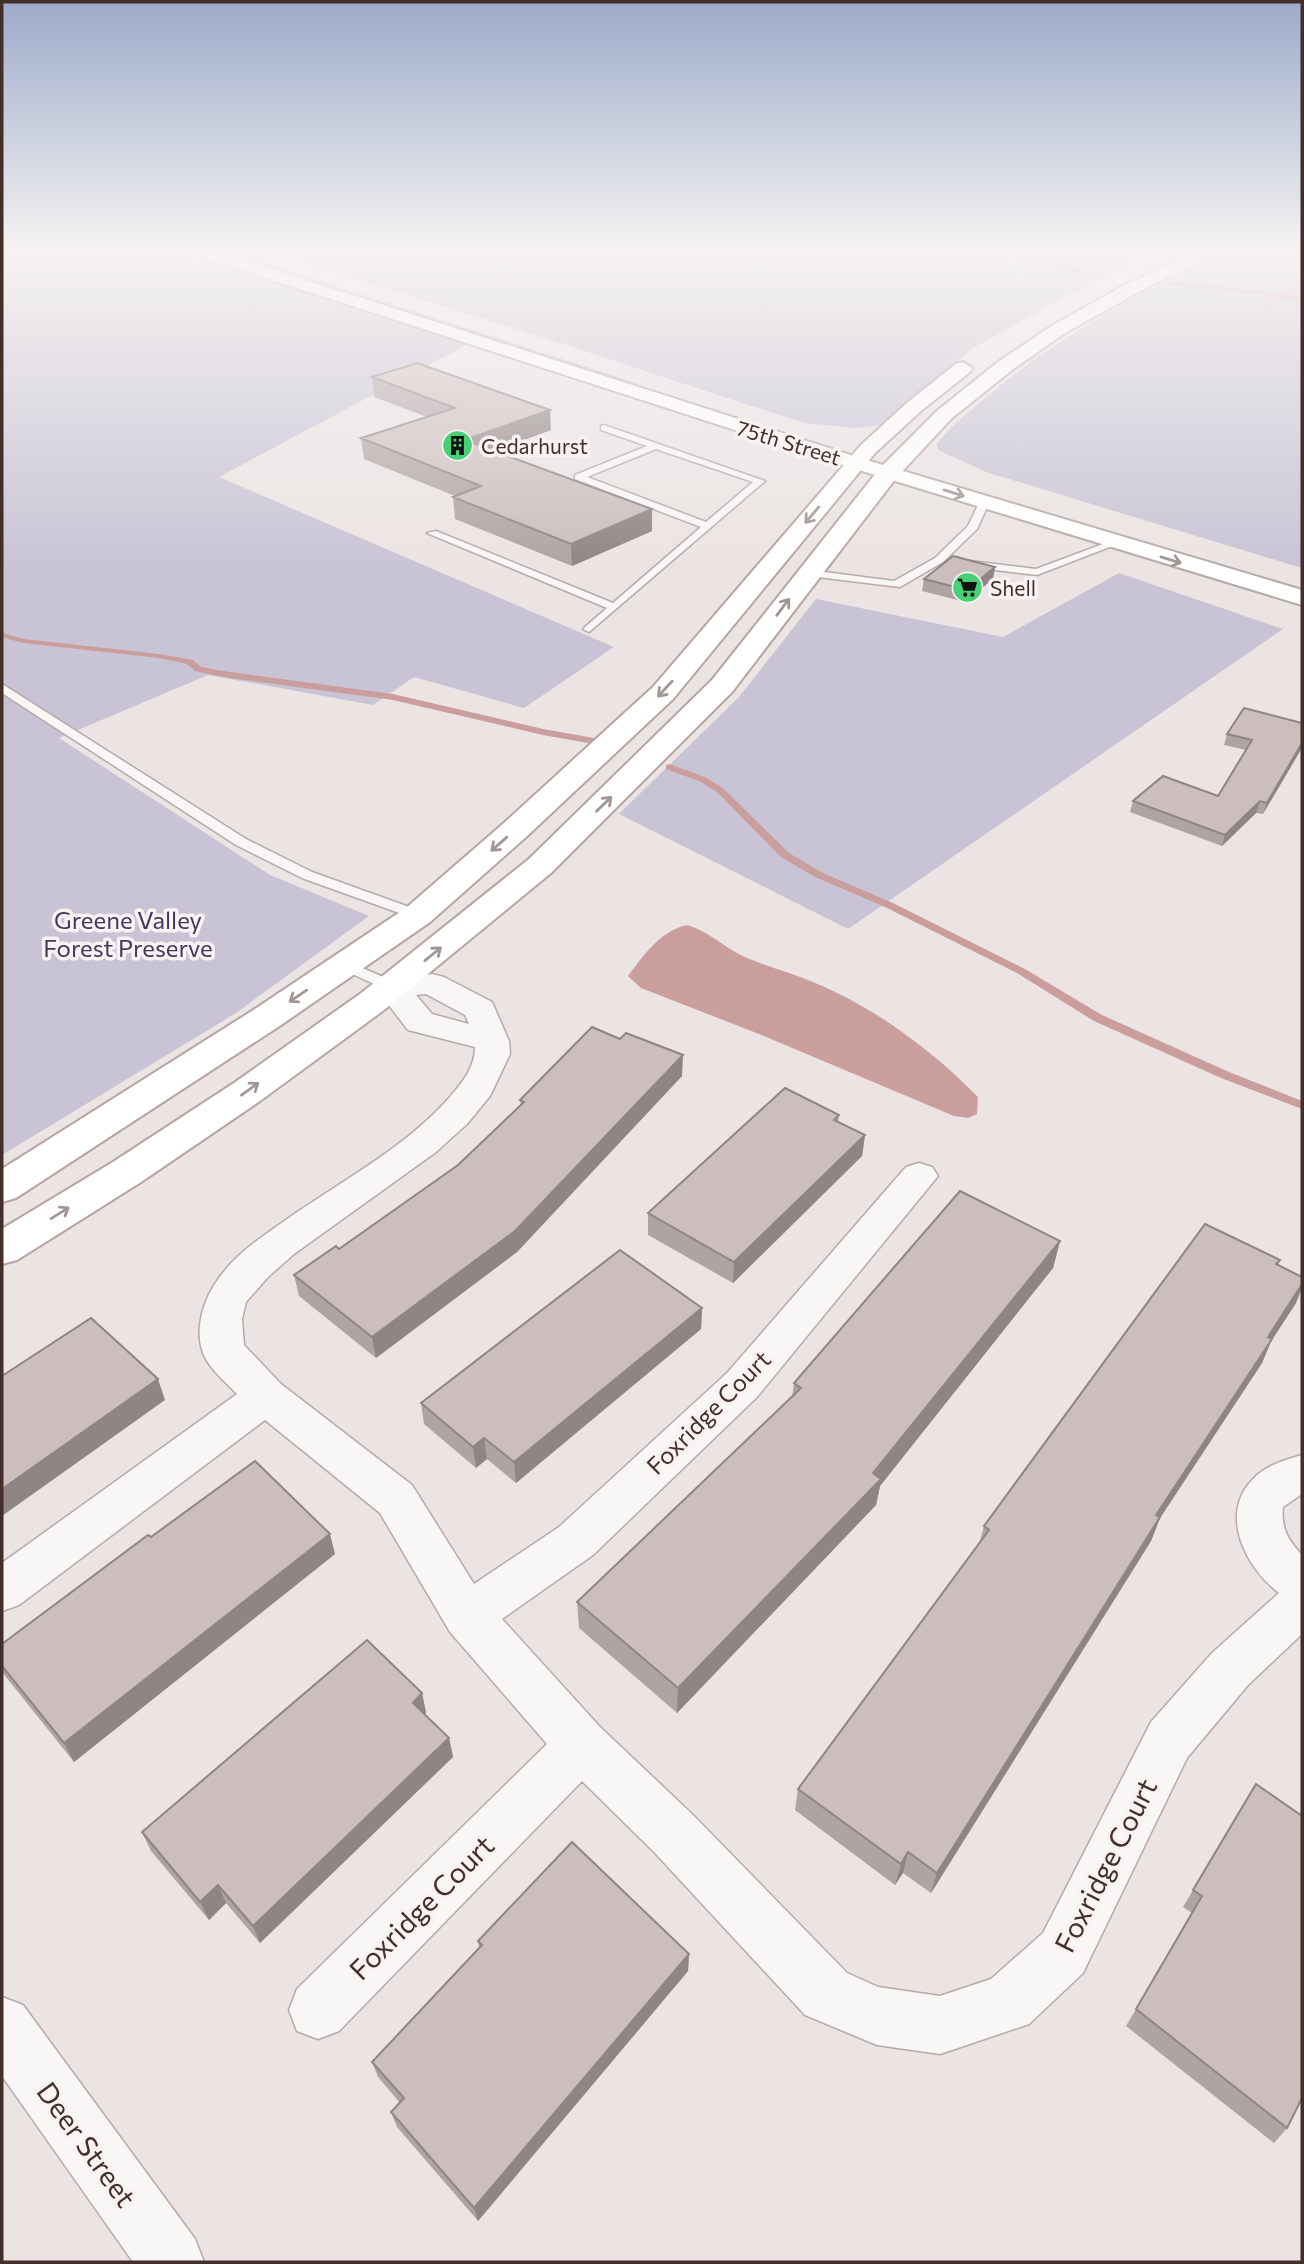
<svg xmlns="http://www.w3.org/2000/svg" width="1304" height="2264" viewBox="0 0 1304 2264" font-family="Commissioner,sans-serif">
<style>
.green{fill:#c8c4d5}
.water{fill:#cb9e9e}
.lines{fill:none;stroke-linecap:round;stroke-linejoin:round}
.stream{fill:#cb9e9e;fill-rule:evenodd}
.lane-casing{stroke:#b5aaa8;stroke-width:3}
.street-casing{stroke:#b5aaa8;stroke-width:3}
.secondary-casing{stroke:#b5aaa8;stroke-width:4}
.primary-casing{stroke:#b7a4a2;stroke-width:4}
.lane{fill:#f9f6f6;fill-rule:evenodd}
.street{fill:#f9f6f6;fill-rule:evenodd}
.secondary{fill:#fff;fill-rule:evenodd}
.primary{fill:#fff;fill-rule:evenodd}
.wall{fill:#afa3a3}
.shaded-wall{fill:#8e8584}
.building{fill:#cbbebd;stroke:#8e8584;stroke-width:2}
.oneway{stroke:#a19694}
.labels{text-anchor:middle;dominant-baseline:central;stroke-width:7;stroke-linejoin:round;paint-order:stroke}
.far-street-label{font-size:21px;fill:#432e2a;stroke:#f8f3f2}
.far-poi-label{font-size:21px;fill:#432e2a;stroke:#f8f3f2;text-anchor:start}
.park-label{font-size:24px;fill:#44375f;stroke:#f8f3f2}
.street-label{font-size:24px;fill:#432e2a;stroke:#f8f3f2}
.near-street-label{font-size:28px;fill:#432e2a;stroke:#f8f3f2}
</style>
<rect width="100%" height="100%" fill="#ebe4e3"/>
<path class="green" d="M2,251H178L468,344L219,477L614,647L524,708L414,677L373,705L208,675L59,738L270,875L369,916L236,1013L2,1155Z
M214,251H228L649,387L524,352Z
M264,251H1157L1086,285L973,348L881,425L856,428L804,423L504,325Z
M1230,251H1302V568L986,472L938,450L937,444C949,427 967,414 983,400C1057,336 1142,291 1230,251Z
M1119,573L1283,629L848,929L619,814L739,697L816,599L1003,637Z"/>
<path class="water" d="M687,925C709,931 726,949 747,958C769,967 791,973 813,982C874,1007 932,1050 978,1097L977,1114L968,1118L954,1116L759,1034L641,988L628,976C644,955 660,931 687,925Z"/>
<g class="lines">
<path class="stream" d="M984,251H994L1101,275L1098,277Z
M1168,282L1266,291L1302,298V302L1266,295L1170,285Z
M2,633L24,639L159,654L193,660L201,667L223,671L393,694L543,729L594,738L599,741L594,744L543,735L393,700L223,677L195,671L187,664L159,658L23,643L2,637Z
M669,764L705,777L723,788L789,853L823,873L893,903L1025,969L1102,1015L1229,1072L1302,1101V1109L1221,1078L1094,1021L1017,973L885,907L815,877L781,857L717,792L699,781L666,769V765Z"/>
<defs>
<path id="lane" d="M604,425L765,481L589,632L583,629L585,627L607,608L427,533L436,531L613,603L701,527L575,479V475L647,446L601,430V426ZM656,449L753,482L706,522L587,477Z
M980,501L989,503L977,529L943,562L900,587L809,576L804,573L809,570L894,581L935,558L968,526Z
M1111,541L1120,543L1037,575L970,567L965,564L970,561L1036,569Z
M2,684L246,839L312,872L423,912L425,915L418,919L413,918L302,878L236,845L2,693Z
M344,960L397,983L399,986L391,991L385,989L339,968L336,965L339,962Z"/>
<path id="street" d="M432,974L444,977L492,1002L509,1041L510,1054L490,1096L467,1124L436,1152L294,1254L268,1277L246,1302L242,1319L244,1345L281,1384L412,1485L474,1584L559,1527L727,1373L906,1167L919,1163L932,1167L938,1176L757,1397L593,1555L502,1619L600,1727L693,1815L847,1973L878,1987L940,1996L991,1979L1043,1933L1151,1722L1212,1653L1279,1593C1246,1568 1218,1514 1253,1479C1266,1465 1285,1460 1302,1455V1494L1283,1507C1281,1529 1288,1540 1302,1555V1634L1248,1685L1187,1758L1083,1973L1029,2024L940,2054L877,2045L805,2015L655,1853L582,1781L339,2031L318,2039L297,2031L289,2010L297,1989L547,1744L450,1632L380,1513L265,1420L19,1605L2,1611V1563L237,1394C226,1382 209,1369 203,1353C194,1328 204,1298 219,1278C235,1255 260,1238 283,1222C338,1183 404,1149 449,1098C461,1084 475,1068 475,1047L408,1030L374,986L379,979ZM426,994L465,1015L469,1024L432,1014L416,995Z
M2,1997L23,2005L195,2239L204,2262H133L2,2076Z"/>
<path id="secondary" d="M190,251H215L863,459L1302,590V605L849,467L192,254Z"/>
<path id="primary" d="M1199,251H1220L1135,294L1065,333L1012,370L952,418L896,478L732,692L551,873L384,1010L260,1101L141,1182L17,1260L2,1264V1229L113,1162L234,1083L360,994L529,859L712,680L880,468L938,410L998,362L1053,325L1123,286Z
M963,362L972,368L970,372L922,410L875,453L673,699L526,837L430,922L281,1025L16,1198L2,1202V1169L255,1009L406,908L504,823L653,687L861,445L908,402L956,364Z"/>
</defs>
<use href="#lane" class="lane-casing"/>
<use href="#street" class="street-casing"/>
<use href="#secondary" class="secondary-casing"/>
<use href="#primary" class="primary-casing"/>
<use href="#lane" class="lane"/>
<use href="#street" class="street"/>
<use href="#secondary" class="secondary"/>
<use href="#primary" class="primary"/>
</g>
<path class="wall" d="M372,377L551,430L493,451L652,531L572,566L455,519L453,497L455,496L364,459L361,438L427,417L374,397Z
M924,579H993L965,602L922,591Z
M1302,723L1263,814L1256,813L1222,846L1130,812L1133,801L1218,796L1246,750L1224,745L1227,734Z
M682,1076L517,1252L376,1358L299,1296L294,1275L339,1249L458,1165L521,1105L520,1100Z
M839,1115L838,1122L865,1135L862,1156L733,1283L648,1235V1213Z
M1060,1241L1053,1268L880,1486L876,1505L677,1713L579,1628L577,1602L792,1397L794,1383Z
M1280,1260L1278,1265L1296,1303L1272,1339L1262,1363L1160,1518L1151,1541L931,1893L903,1873L895,1885L795,1810L798,1789L980,1541L984,1526Z
M702,1308L701,1329L516,1483L487,1459L476,1468L424,1424L421,1403Z
M151,1537L335,1554L74,1762L2,1672V1644Z
M422,1693L426,1713L425,1714L449,1738L453,1757L260,1943L226,1903L209,1920L151,1851L142,1832Z
M1256,1784L1287,2128L1274,2143L1126,2026L1192,1913L1183,1907Z
M478,1941L689,1954L688,1971L478,2221L397,2127L391,2112L400,2103L378,2077L372,2062L479,1948Z"/>
<path class="shaded-wall" d="M550,410L551,430L466,461L464,440Z
M652,509V531L572,566L571,544Z
M995,567L993,579L965,602L967,590Z
M1302,743V748L1263,814L1267,803Z
M1260,801L1256,813L1222,846L1225,835Z
M683,1055L682,1076L517,1252L376,1358L372,1337Z
M865,1135L862,1156L733,1283L734,1262Z
M1060,1241L1053,1268L880,1486L876,1505L677,1713L678,1688L873,1473Z
M1302,1284V1288L1296,1303L1270,1343L1272,1339L1262,1363L1160,1518L1151,1541L931,1893L937,1873L1156,1515Z
M702,1308L701,1329L516,1483L514,1462Z
M158,1379L165,1400L2,1516V1489Z
M484,1438L487,1459L476,1468L473,1447Z
M330,1534L335,1554L74,1762L64,1743Z
M422,1693L426,1713L417,1722L413,1703Z
M449,1738L453,1757L260,1943L253,1926Z
M908,1852L903,1873L895,1885L901,1864Z
M218,1885L226,1903L209,1920L200,1902Z
M689,1954L688,1971L478,2221L474,2208Z"/>
<path class="building" d="M417,363L550,410L464,440L652,509L571,544L453,497L481,486L361,438L455,408L372,377Z
M953,556L995,567L967,590L924,579Z
M1244,708L1302,723V743L1267,803L1260,801L1225,835L1133,801L1163,776L1218,796L1252,740L1227,734Z
M592,1027L620,1039L626,1033L683,1055L515,1231L372,1337L294,1275L336,1246L339,1249L458,1165L524,1102L520,1100Z
M785,1088L839,1115L834,1120L865,1135L734,1262L648,1213Z
M960,1191L1060,1241L873,1473L881,1479L678,1688L577,1602L801,1388L794,1383Z
M1205,1224L1280,1260L1276,1264L1302,1277V1284L1268,1337L1272,1339L1156,1515L1160,1517L937,1873L908,1852L901,1864L798,1789L989,1530L984,1526Z
M620,1250L702,1308L514,1462L484,1438L473,1447L421,1403Z
M91,1318L158,1379L2,1489V1376Z
M255,1461L330,1534L64,1743L2,1666V1644L148,1535L151,1537Z
M367,1640L422,1693L413,1703L449,1738L253,1926L218,1885L200,1902L142,1832Z
M1256,1784L1302,1816V2098L1287,2128L1136,2009L1202,1896L1193,1890Z
M572,1842L689,1954L474,2208L391,2112L404,2098L372,2062L482,1945L478,1941Z"/>
<defs><path id="oneway-shaft" d="M-6 0H5M1.5-3L5.5 0L1.5 3" fill="none" stroke-width="1.6" stroke-linecap="round" stroke-linejoin="round" transform="scale(1.75)"/></defs>
<g class="oneway">
<use href="#oneway-shaft" transform="translate(954 493) rotate(17)"/>
<use href="#oneway-shaft" transform="translate(812 515) rotate(130)"/>
<use href="#oneway-shaft" transform="translate(1171 560) rotate(17)"/>
<use href="#oneway-shaft" transform="translate(783 607) rotate(-53)"/>
<use href="#oneway-shaft" transform="translate(665 689) rotate(133)"/>
<use href="#oneway-shaft" transform="translate(604 804) rotate(-44)"/>
<use href="#oneway-shaft" transform="translate(499 844) rotate(139)"/>
<use href="#oneway-shaft" transform="translate(433 954) rotate(-39)"/>
<use href="#oneway-shaft" transform="translate(298 996) rotate(146)"/>
<use href="#oneway-shaft" transform="translate(250 1089) rotate(-36)"/>
<use href="#oneway-shaft" transform="translate(60 1213) rotate(-32)"/>
</g>
<linearGradient id="sky" x2="0" y2="1"><stop stop-color="#9cabca"/><stop offset="0.44" stop-color="#f6f3f2"/><stop offset="1" stop-color="#f6f3f2" stop-opacity="0"/></linearGradient>
<rect width="1304" height="568" fill="url(#sky)"/>
<defs>
<symbol id="building-disc" viewBox="-11 -11 22 22"><circle r="9.5" fill="#48d077" stroke="#f8f3f2"/><path d="M-4-6H4V6H1V3H-1V6H-4ZM-2.5-4.3h1.7v1.8h-1.7ZM.8-4.3h1.7v1.8H.8ZM-2.5-1h1.7V.8h-1.7ZM.8-1h1.7V.8H.8Z" fill="#111"/></symbol>
<symbol id="supermarket-disc" viewBox="-11 -11 22 22"><circle r="9.5" fill="#48d077" stroke="#f8f3f2"/><path d="M-6-5.5h2.5l.6 2H6L4.5 2H-2.5L-4.4-4H-6ZM-1.5 3.2a1.3 1.3 0 1 0 .1 0ZM3 3.2a1.3 1.3 0 1 0 .1 0Z" fill="#111"/></symbol>
</defs>
<g fill-rule="evenodd">
<use href="#building-disc" x="440" y="428" width="35" height="35"/>
<use href="#supermarket-disc" x="950" y="570" width="35" height="35"/>
</g>
<g class="labels">
<g class="far-street-label">
<text transform="translate(789 442) rotate(17)">75th Street</text>
</g>
<g class="far-poi-label">
<text x="481" y="445">Cedarhurst</text>
<text x="990" y="587">Shell</text>
</g>
<g class="park-label">
<text x="128" y="919">Greene Valley<tspan x="128" dy="28">Forest Preserve</tspan></text>
</g>
<g class="street-label">
<text transform="translate(708 1412) rotate(-45)">Foxridge Court</text>
</g>
<g class="near-street-label">
<text transform="translate(1105 1865) rotate(-63)">Foxridge Court</text>
<text transform="translate(421 1907) rotate(-45)">Foxridge Court</text>
<text transform="translate(87 2144) rotate(54)">Deer Street</text>
</g>
</g>
<rect width="1304" height="2264" fill="none" stroke="#432e2a" stroke-width="7"/>
</svg>
